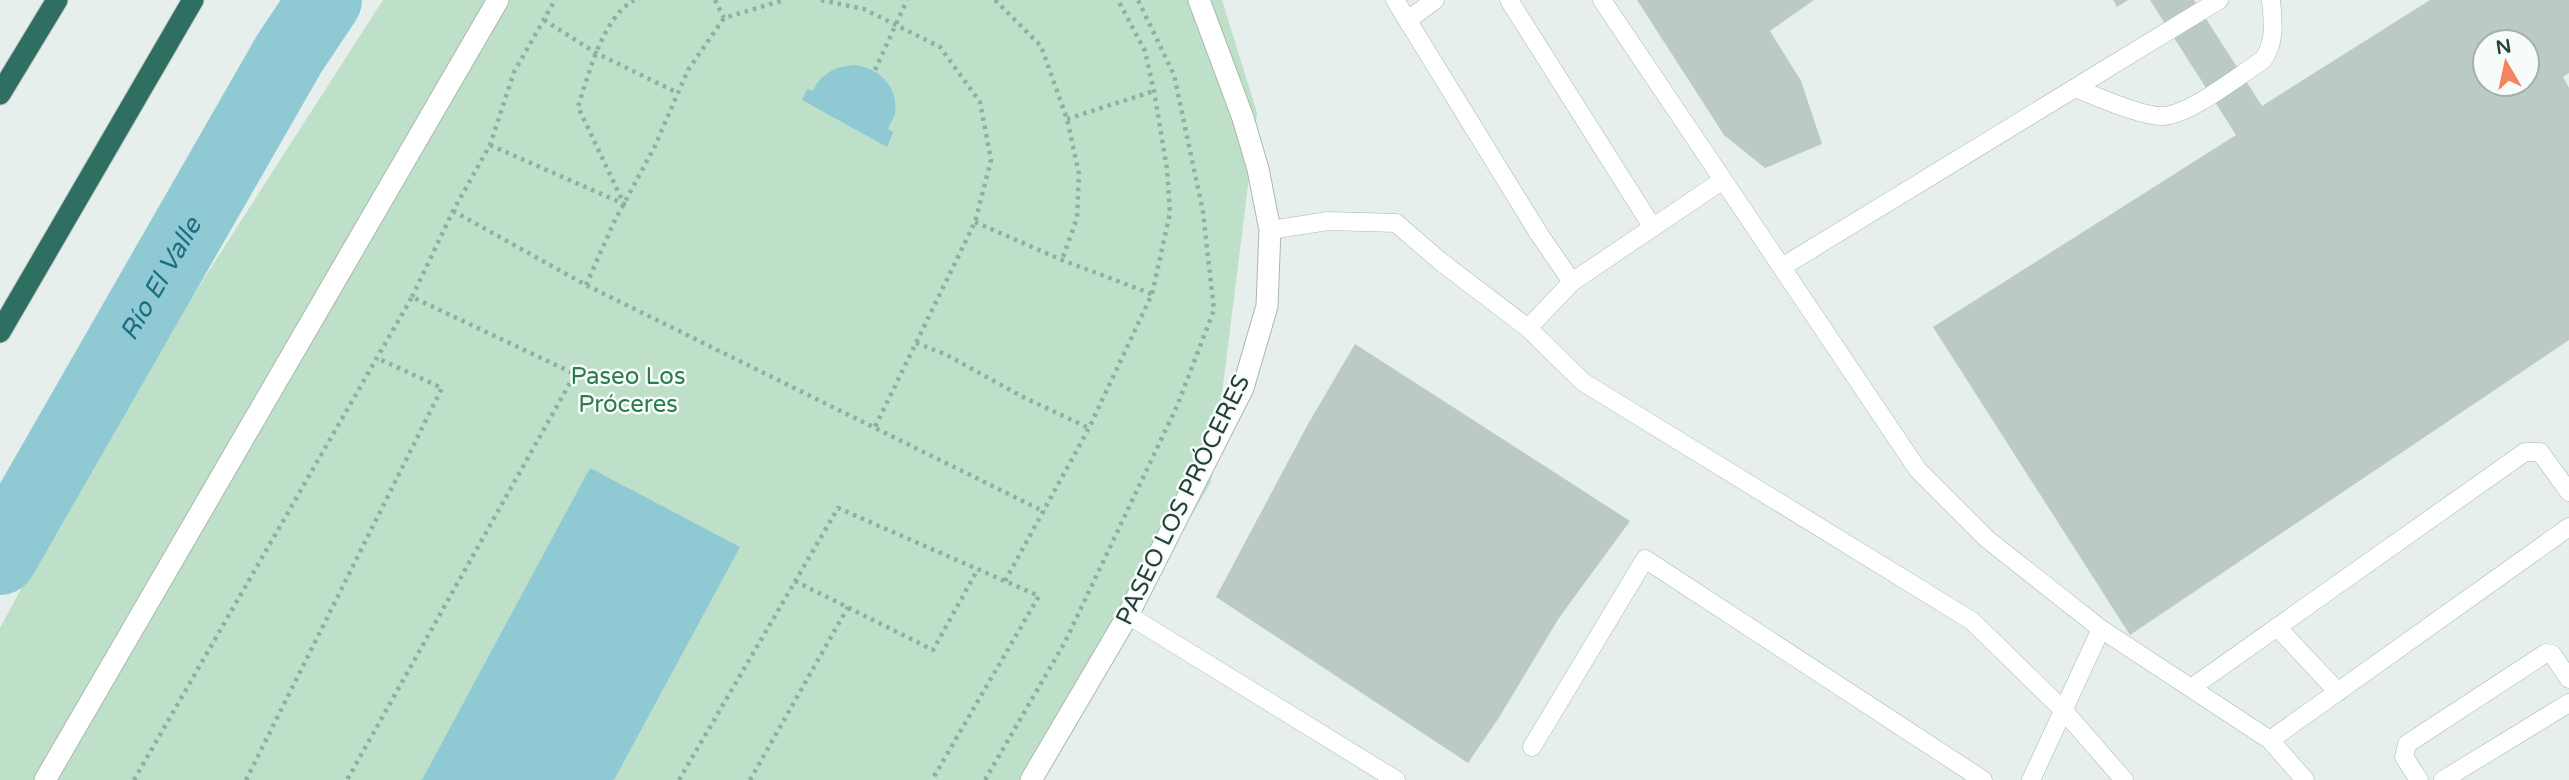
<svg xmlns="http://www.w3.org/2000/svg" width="2569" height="780" viewBox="0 0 2569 780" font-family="'Varela Round',sans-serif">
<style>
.green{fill:#bfe0c8}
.water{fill:#8ec9d4}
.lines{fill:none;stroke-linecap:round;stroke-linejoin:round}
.river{stroke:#8ec9d4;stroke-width:74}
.building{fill:#bbcac4;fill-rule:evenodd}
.lane-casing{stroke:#a8b8b2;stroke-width:19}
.street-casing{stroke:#a8b8b2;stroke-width:23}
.highway-casing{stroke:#c2cac8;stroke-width:23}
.path{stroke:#86b3a5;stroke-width:4.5;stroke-dasharray:3.5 5;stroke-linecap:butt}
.lane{stroke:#fff;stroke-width:18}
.street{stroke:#fff;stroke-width:21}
.highway{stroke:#2f6f62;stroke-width:21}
.labels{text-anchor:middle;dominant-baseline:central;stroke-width:5;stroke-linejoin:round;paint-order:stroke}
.park-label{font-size:24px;fill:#2d7a4b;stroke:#f7fbf9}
.street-label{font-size:24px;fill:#24423a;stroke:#f7fbf9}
.water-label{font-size:26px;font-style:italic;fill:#1c6f80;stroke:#f7fbf9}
</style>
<rect width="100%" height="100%" fill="#e6efeb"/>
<path class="green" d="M383,0H1222L1257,113L1211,482L1037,780H0V628L111,423Z"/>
<path class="water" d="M855,65C878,68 899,86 895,113C894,118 890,124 888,129L893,132L887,147L802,100L807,89L813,91C821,73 836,66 855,65Z
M590,468L740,547L614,780H422Z"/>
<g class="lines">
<path class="river" id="s1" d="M0,558L289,54L325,0"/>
</g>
<path class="building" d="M1637,0H1814L1770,31L1801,81L1822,144L1765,168L1724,135Z
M2113,0H2128L2117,7Z
M2150,0H2194L2262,106L2430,0H2569V73L2563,77L2569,88V340L2130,635L1933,327L2236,135ZM2485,42H2527V84H2485Z
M1355,344L1630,521L1559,618L1498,719L1468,763L1216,597L1308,424Z"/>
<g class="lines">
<defs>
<path id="lane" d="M1395,0L1539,234L1572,282
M1509,0L1653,228
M1602,0L1918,470L1987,539L2101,629L2270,740L2305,780
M1408,20L1435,0
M2075,88C2096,96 2142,117 2163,116C2190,115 2239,75 2263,60C2276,40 2273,23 2271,0
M1270,230L1328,221L1396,223L1440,261L1528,328L1583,382L1972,621L2064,711L2124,780
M1782,267L2219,0
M1528,328L1572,282L1723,180
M1128,615L1396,780
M2277,627L2338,692
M2191,688L2525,452H2540L2569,492
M2270,740L2569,527
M1532,747L1645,559L1983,780
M2031,780L2101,629
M2419,780L2404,757L2407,744L2546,653L2552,654L2569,679
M2443,780L2569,703"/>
<path id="street" d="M45,780L498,0
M1031,780L1128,615L1243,388L1267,306L1270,230L1258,169L1243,118L1199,0"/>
<path id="highway" d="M0,94L57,0
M0,332L193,0"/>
</defs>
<use href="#lane" class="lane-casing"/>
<use href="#street" class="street-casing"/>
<use href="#highway" class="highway-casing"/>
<path class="path" d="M715,0L724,18
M821,0L864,9L940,47L980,102L991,160L975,222L875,427
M995,0L1041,46L1067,119L1079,174L1077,218L1062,260
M544,20L596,53L678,93
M875,70L907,0
M1067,119L1154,91
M490,145L624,204L578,107C589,73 602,19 634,0
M453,211L586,285L1045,512
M975,222L1062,260L1152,294
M586,285L615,220L654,148L688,70L724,18L784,0
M412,297L453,211L490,145L514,72L555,0
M916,343L945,354L1023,397L1089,428
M795,581L933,650L978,569
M1005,581L1089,428L1152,294L1170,213L1167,169L1154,91L1145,51L1118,0
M134,780L412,297L575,374L347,780
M246,780L442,388L377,358
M679,780L838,508L1039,596L932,780
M750,780L848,607
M985,780L1065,642L1177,406L1214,310L1203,212L1174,75L1138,0"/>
<use href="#lane" class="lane"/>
<use href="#street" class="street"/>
<use href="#highway" class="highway"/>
</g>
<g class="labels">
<g class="park-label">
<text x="628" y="376">Paseo Los<tspan x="628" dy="28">Próceres</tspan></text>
</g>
<g class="street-label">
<text transform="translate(1183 500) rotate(-64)">PASEO LOS PRÓCERES</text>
</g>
<g class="water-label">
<text stroke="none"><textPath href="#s1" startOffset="322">Río El Valle</textPath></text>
</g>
</g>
<g transform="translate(2506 63) rotate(351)"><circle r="33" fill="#f7fbf9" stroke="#a3b1ad" stroke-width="2"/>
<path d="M0-5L12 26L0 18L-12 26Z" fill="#f4845f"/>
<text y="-10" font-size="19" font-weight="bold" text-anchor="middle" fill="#24423a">N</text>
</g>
</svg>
